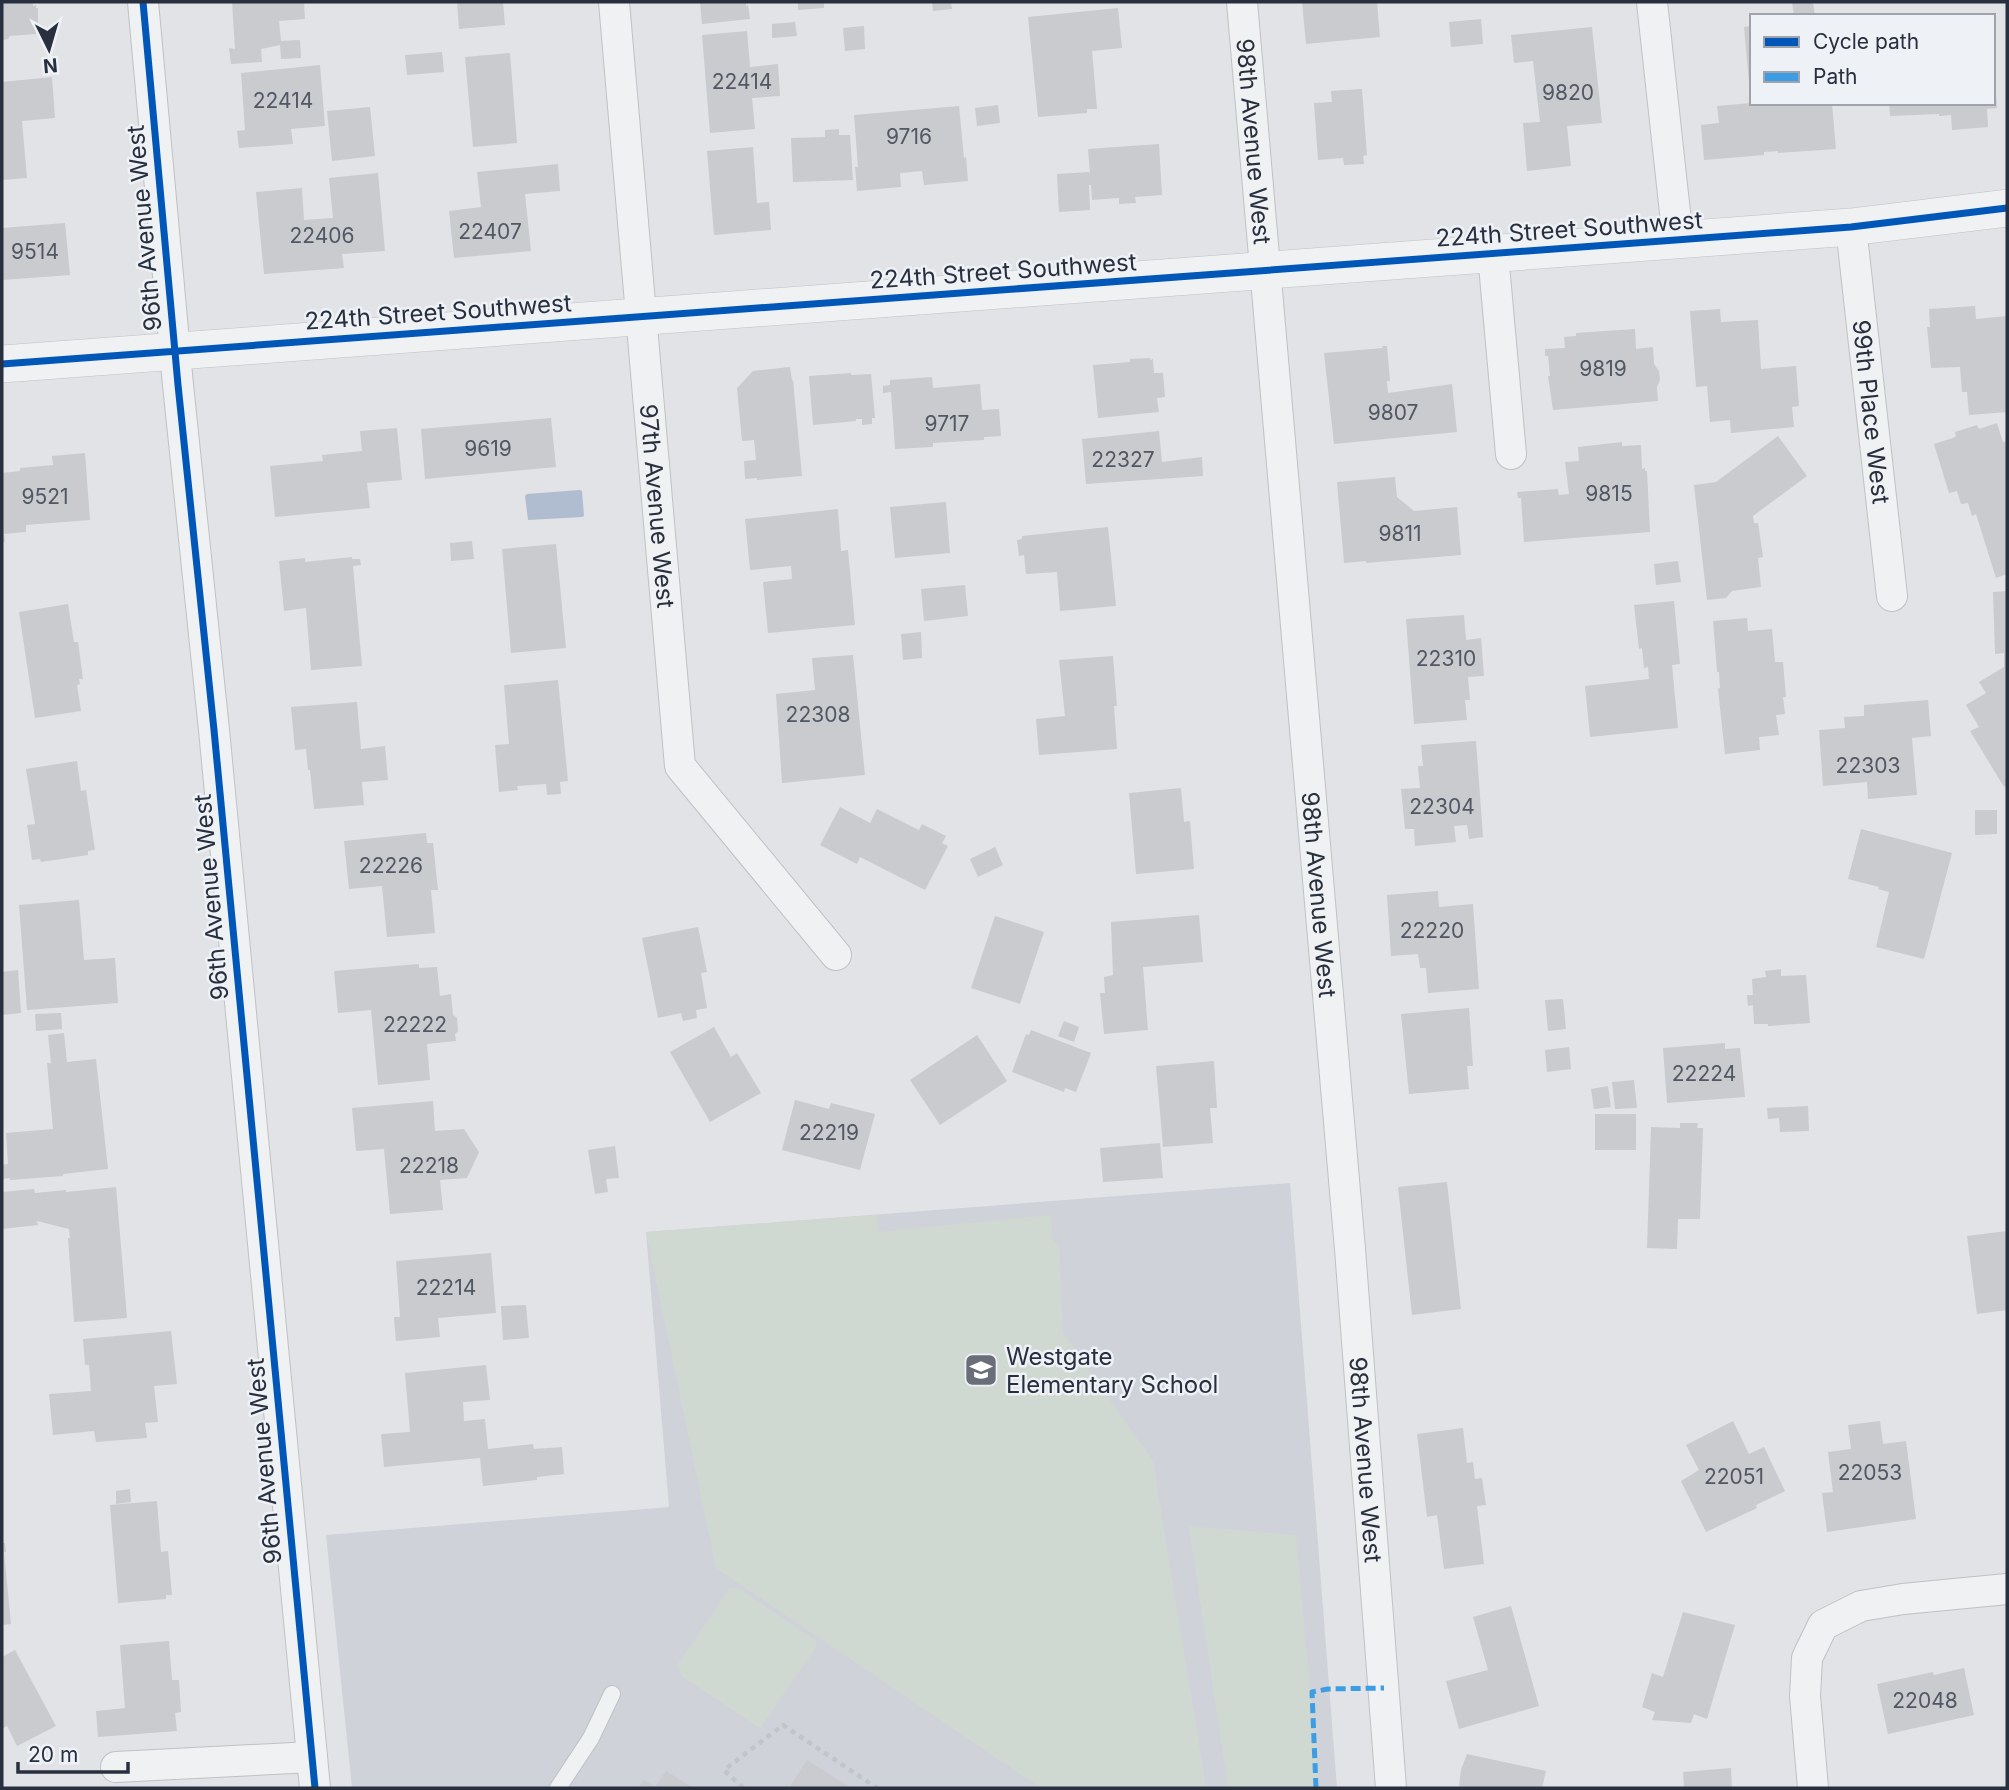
<svg xmlns="http://www.w3.org/2000/svg" width="2009" height="1790" viewBox="0 0 2009 1790" font-family="Inter,sans-serif">
<style>
.built{fill:#cfd2d9}
.green{fill:#d0d9d1}
.water{fill:#b0bdd0}
.building{fill:#c9cbce}
.lines{fill:none;stroke-linecap:round;stroke-linejoin:round}
.service-casing{stroke:#bfc1c4;stroke-width:18}
.minor-casing{stroke:#bfc1c4;stroke-width:32}
.tertiary-casing{stroke:#bfc1c4;stroke-width:38}
.path{stroke:#c2c4c9;stroke-width:4.5;stroke-dasharray:5 5;stroke-linecap:butt}
.service{stroke:#f0f1f2;stroke-width:16}
.minor{stroke:#f0f1f2;stroke-width:30}
.tertiary{stroke:#f0f1f2;stroke-width:37}
.quiet{stroke:#3d9de3;stroke-width:5;stroke-dasharray:10 5;stroke-linecap:butt}
.cycleway-casing{stroke:#eef1f5;stroke-width:11}
.cycleway{stroke:#0057b8;stroke-width:7}
.labels{text-anchor:middle;dominant-baseline:central;stroke-width:5;stroke-linejoin:round;paint-order:stroke}
.number-label{font-size:21px;fill:#515763}
.street-label{font-size:24px;fill:#282f3e;stroke:#eef1f5}
.poi-label{font-size:24px;fill:#282f3e;stroke:#eef1f5;text-anchor:start}
</style>
<rect width="100%" height="100%" fill="#e1e3e6"/>
<path class="built" d="M1290,1183L1337,1788H352L326,1535L669,1507L646,1232Z"/>
<path class="green" d="M877,1215L879,1232L1051,1215L1052,1239L1059,1245L1063,1333L1153,1461L1206,1788H1041L716,1568L646,1232Z
M1189,1526L1296,1535L1319,1788H1228Z
M730,1588L739,1589L815,1640L817,1646L760,1728L682,1676L677,1665Z"/>
<path class="water" d="M580,490L582,491L584,516L582,517L528,520L525,496L527,494Z"/>
<path class="building" d="M2,2L33,3V6L36,5V8H38V32H36V34L10,36L8,39L2,40Z
M232,2H304L305,19L279,21L281,41L300,40L301,58L281,59L280,45L261,49L262,62L231,64L229,48L235,49Z
M457,2H503L505,25L459,29Z
M700,2H746V6L748,5L750,19L702,24Z
M798,2H824V8L798,10Z
M932,2H951L952,9L933,11Z
M1302,2H1377L1380,37L1306,44Z
M1792,2H1813L1815,16H1794Z
M1118,8L1122,48L1092,51L1097,109H1087V113L1038,117L1028,17Z
M1481,19L1483,44L1451,47L1449,22Z
M795,22L797,36L772,38V24Z
M864,26L865,49L845,51L843,28Z
M1752,26V93H1750L1744,27Z
M1592,27L1602,123L1567,126L1571,166L1527,171L1523,123L1540,122L1533,61L1514,63L1511,35Z
M747,31L750,67L778,64L780,96L752,98L755,129L710,133L702,35Z
M442,52L444,72L407,75L405,55Z
M510,53L517,143L473,147L465,57Z
M320,65L325,126L291,129L293,144L239,148L237,131L245,130L241,73Z
M52,77L55,118L22,121L27,178L2,180V82Z
M1993,81H1995L1997,108L1987,109L1988,127L1952,130L1951,115L1939,116V114L1890,116L1889,103H1993Z
M1362,89L1367,155L1363,156L1364,164L1344,165L1343,158L1318,160L1314,103L1332,102L1331,91Z
M1751,103H1832L1836,149L1778,153V151L1764,152V155L1704,160L1701,125L1719,123L1717,106Z
M998,105L1000,123L977,126L975,108Z
M959,106L964,158L966,157L968,181L924,185L922,171L900,173L901,187L857,191L855,167H858L854,115Z
M370,107L375,156L332,161L327,111Z
M839,129V135H850L853,180L793,182L791,138L825,137V130Z
M1159,144L1162,195L1135,197L1136,203L1119,204V198L1092,200L1091,185H1089L1090,210L1059,212L1057,174L1089,172L1090,174L1088,149Z
M753,147L757,203L769,202L771,230L714,235L707,151Z
M558,164L560,191L525,194L531,251L454,258L449,211L481,207L477,172Z
M378,173L385,251L342,254L344,268L264,274L256,192L302,188L304,220L333,218L329,178Z
M65,223L70,275L2,280V228Z
M1975,306L1976,319L2007,316V412L1969,415L1967,392H1962L1960,367L1931,368L1927,327H1930L1929,309Z
M1720,309L1721,322L1758,320L1761,369L1796,366L1799,406L1792,407L1794,427L1731,433L1730,420L1710,422L1707,386L1696,387L1690,311Z
M1635,329L1636,349L1653,347L1654,364L1659,371L1660,380L1657,387L1658,401L1553,410L1548,376H1550L1548,356H1545V349L1565,348L1564,337L1576,336V333Z
M1382,346H1387L1390,381H1387L1388,393L1452,384L1457,432L1334,444L1324,353L1383,348Z
M1150,358V360L1153,359L1154,373H1163L1165,397L1157,398L1159,412L1098,418L1093,365L1130,362V359Z
M790,367L792,381L793,380L802,476L757,480V478L745,479L744,461L756,460L754,440L742,441L737,388L753,371Z
M851,373V375L871,374L875,418H872V424L862,425V419H856V421L813,425L809,376Z
M932,377L933,388L980,384L982,410L999,409L1001,436L984,437V440L933,443V447L895,449L891,392L883,393V386L890,385V380Z
M551,418L556,467L425,479L421,429Z
M1997,423L2003,442L2007,441V574L1996,578L1976,514L1972,516L1968,503L1961,504L1957,491L1949,493L1934,444L1953,438L1956,436L1955,432L1977,425L1979,429Z
M397,428L402,480L367,483L370,508L275,517L270,466L323,461L322,455L362,451L360,431Z
M1159,431L1162,462L1202,457L1203,476L1086,484L1082,439Z
M1778,436L1807,476L1753,516L1754,523H1758L1763,557L1758,558L1761,587L1732,591L1726,598L1707,600L1694,485L1716,482Z
M1622,442V446L1641,445L1642,469L1645,468V471H1647L1650,532L1524,542L1521,498H1518L1517,492L1558,489L1559,495L1569,494L1565,462L1579,461L1578,447Z
M85,453L90,520L26,525V532L4,534L5,542H2V473L20,471V468L53,465L52,456Z
M1395,477L1397,497L1414,511L1457,507L1461,555L1366,563V561L1344,563L1337,482Z
M946,502L950,553L895,558L890,507Z
M838,509L841,551L848,550L855,625L768,633L763,582L792,579L791,566L750,570L745,519Z
M1108,527L1116,606L1060,611L1057,572L1026,574L1024,555L1019,556L1017,540L1022,539V536Z
M472,541L474,559L451,561L450,543Z
M556,544L566,648L511,653L502,549Z
M352,557V559H360L361,565L353,566L362,666L311,670L306,608L284,611L279,561L305,558V562Z
M1678,561L1681,582L1656,585L1654,564Z
M965,585L968,616L924,621L921,589Z
M2007,591V785L2004,787L1970,731L1979,727L1966,705L1986,693L1979,682L2004,667V653L1995,654L1993,592Z
M1674,601L1680,664L1672,665L1678,728L1590,737L1585,686L1649,679L1648,667L1644,668L1642,648L1639,649L1634,605Z
M68,604L74,642H78L83,679H79L80,684L77,685L81,711L35,718L19,612Z
M1464,615L1466,640L1481,638L1484,676L1468,677L1470,700H1465L1467,720L1414,724L1406,619Z
M1747,618L1748,631L1772,629L1775,662H1783L1786,697H1783L1785,714L1776,715L1779,735L1759,737L1760,750L1725,754L1718,689L1720,688L1719,672H1717L1713,621Z
M921,632L922,658L903,660L901,634Z
M853,655L865,775L782,783L776,694L815,690L812,658Z
M1113,656L1117,706H1114L1117,749L1039,755L1036,719L1065,716L1059,660Z
M558,680L568,781L560,782L561,794L547,795L546,784L517,786L518,790L499,792L495,745L509,744L504,685Z
M1928,700L1931,736L1912,738L1917,795L1868,799L1867,782L1823,786L1819,730L1845,728L1844,717L1864,716V705Z
M357,702L361,749L385,746L388,780L362,782L364,805L314,809L310,770H308L306,749L295,750L291,707Z
M1476,741L1483,837L1469,839L1467,825L1454,826L1456,842L1415,846L1414,829H1405L1401,789L1420,788L1418,766H1423L1421,745Z
M77,761L81,791L86,790L95,850L88,851V855L41,862L40,859L32,860L27,825L35,824L26,769Z
M1181,788L1184,822L1190,821L1194,869L1136,874L1129,793Z
M840,807L870,823L877,809L919,830L922,824L946,836L942,843L948,846L925,890L860,857L857,864L820,845Z
M1975,810H1997V834L1975,835Z
M1861,829L1952,853L1924,959L1876,947L1889,892L1878,889L1879,887L1848,879Z
M426,833L427,843H433L438,890H431L435,933L387,937L382,886L349,889L344,841Z
M995,847L1003,865L978,877L970,859Z
M1438,891L1439,907L1473,904L1479,989L1428,993L1426,968H1420L1418,954L1391,956L1387,895Z
M79,900L84,960L115,958L118,1003L27,1010L19,905Z
M1199,915L1203,962L1143,967L1148,1030L1104,1034L1100,993H1105L1104,977L1113,975L1111,922Z
M995,916L1044,932L1020,1004L971,988Z
M698,927L707,972L701,973L707,1008L696,1010L697,1018L683,1021L681,1013L658,1018L642,938Z
M419,964V968L437,967L440,996L451,994L453,1015L457,1018L458,1031L455,1034L456,1041L427,1044L430,1080L378,1085L371,1010L338,1013L334,971Z
M1781,969V976L1806,975L1810,1023L1768,1026V1024H1754L1753,1005L1748,1006L1747,995H1753L1752,979L1766,977L1765,971Z
M18,970L21,1013L2,1015V972Z
M1563,999L1566,1029L1548,1031L1545,1000Z
M1469,1008L1473,1066H1467L1469,1089L1409,1094L1401,1014Z
M61,1013L62,1029L36,1031L35,1014Z
M1064,1021L1079,1027L1074,1042L1058,1036Z
M714,1027L731,1057L737,1053L761,1093L710,1122L670,1052Z
M1031,1030L1091,1053L1076,1092L1065,1088L1064,1092L1012,1072L1026,1034L1029,1035Z
M64,1033L67,1062L96,1059L108,1169L63,1174V1176L10,1180V1178L2,1179V1165L8,1164L6,1133L53,1129L47,1063H51L48,1035Z
M977,1035L1007,1081L940,1125L910,1080Z
M1725,1043V1049L1740,1048L1745,1097L1667,1103L1663,1048Z
M1569,1047L1571,1069L1547,1072L1545,1050Z
M1214,1061L1217,1108H1210L1213,1143L1163,1147L1156,1066Z
M1634,1080L1637,1108L1615,1109L1612,1082Z
M1608,1086L1611,1107L1594,1109L1591,1089Z
M795,1100L829,1109L831,1103L875,1114L860,1170L782,1150Z
M433,1101L435,1131L464,1129L479,1152L467,1178L440,1180L443,1210L390,1214L384,1149L356,1151L352,1108Z
M1808,1106L1809,1131L1780,1132L1779,1118L1768,1119L1767,1108Z
M1595,1114H1636V1150H1595Z
M1680,1123H1698L1697,1128H1703L1700,1219H1678L1677,1249L1647,1248L1651,1127L1680,1128Z
M1160,1143L1163,1178L1103,1182L1100,1148Z
M615,1146L619,1178L606,1179L608,1192L595,1194L588,1150Z
M1447,1182L1461,1309L1412,1315L1398,1187Z
M116,1187L127,1318L74,1322L68,1238H70L69,1229L37,1221L38,1225L2,1229V1192L34,1189L35,1193L66,1190V1192Z
M2007,1231V1310L1977,1314L1967,1236Z
M491,1253L496,1313L438,1318L440,1337L396,1341L394,1317H400L396,1261Z
M526,1305L529,1338L503,1340L501,1306Z
M171,1331L177,1384L154,1386L158,1422L145,1423L147,1438L96,1442L94,1431L53,1435L49,1394L91,1391L89,1365H85L83,1339Z
M486,1365L490,1400L463,1402L464,1421L485,1419L488,1449L533,1444L534,1449L562,1447L564,1474L537,1477V1480L483,1486L480,1458L384,1467L381,1434L410,1432L405,1373Z
M1733,1421L1749,1454L1764,1447L1785,1491L1756,1505L1757,1508L1706,1532L1681,1481L1699,1470L1686,1445Z
M1880,1421L1883,1444L1906,1441L1916,1519L1827,1532L1822,1493L1833,1492L1828,1452L1851,1449L1848,1425Z
M1463,1428L1467,1463L1473,1462L1475,1479L1482,1478L1486,1505L1477,1506L1484,1564L1444,1569L1437,1515L1427,1517L1417,1434Z
M130,1489L131,1502L116,1504V1491Z
M157,1501L161,1552L168,1551L172,1595H166V1599L118,1603L110,1505Z
M2,1543H5L6,1552H4L11,1624L2,1625Z
M1511,1606L1539,1706L1459,1729L1446,1681L1488,1670L1473,1617Z
M1683,1612L1735,1625L1707,1719L1694,1714L1691,1723L1652,1720L1655,1712L1642,1707L1652,1673L1663,1677Z
M169,1641L172,1680H179L181,1712L175,1713L177,1731L98,1737L96,1711L125,1708L120,1645Z
M15,1650L56,1726L17,1746L7,1726L2,1729V1657Z
M1964,1668L1974,1715L1888,1734L1877,1684L1933,1672L1934,1675Z
M1467,1754L1546,1771L1542,1788H1470L1459,1786L1461,1770Z
M807,1760L851,1788H789Z
M1731,1768L1732,1788H1684L1683,1772Z
M666,1771L693,1788H638L644,1780L655,1787Z"/>
<g class="lines">
<defs>
<path id="service" d="M558,1788L591,1738L612,1694"/>
<g id="minor">
<path d="M143,2L178,385L214,730L315,1788"/>
<path id="s1" d="M614,2L680,766L836,955"/>
<path id="s2" d="M1242,2L1350,1249L1391,1788"/>
<path d="M1652,2L1678,240"/>
<path id="s3" d="M1851,227L1892,596"/>
<path d="M1493,254L1511,454"/>
<path d="M116,1767L312,1757"/>
<path d="M1813,1788L1805,1696L1807,1658L1823,1625L1861,1606L1903,1599L2007,1589"/>
</g>
<path id="tertiary" d="M2,364L1851,227L2007,208"/>
</defs>
<use href="#service" class="service-casing"/>
<use href="#minor" class="minor-casing"/>
<use href="#tertiary" class="tertiary-casing"/>
<path class="path" d="M743,1788L724,1770L783,1725L877,1788"/>
<use href="#service" class="service"/>
<use href="#minor" class="minor"/>
<use href="#tertiary" class="tertiary"/>
<path class="quiet" d="M1316,1788L1312,1692L1328,1689L1384,1688"/>
<defs>
<path id="cycleway" d="M143,2L178,385L214,730L315,1788
M2,364L1851,227L2007,208"/>
</defs>
<use href="#cycleway" class="cycleway-casing"/>
<use href="#cycleway" class="cycleway"/>
</g>
<defs>
<symbol id="school-square" viewBox="-11 -11 22 22"><rect x="-9" y="-9" width="18" height="18" rx="4" fill="#696e79" stroke="#eef1f5"/><path d="M0-5L7-2L0 1L-7-2ZM-4 1L0 2.5L4 1V4Q0 6-4 4Z" fill="#fff"/></symbol>
</defs>
<g fill-rule="evenodd">
<use href="#school-square" x="962" y="1351" width="38" height="38"/>
</g>
<g class="labels">
<g class="number-label">
<text x="742" y="81">22414</text>
<text x="1568" y="92">9820</text>
<text x="283" y="100">22414</text>
<text x="909" y="136">9716</text>
<text x="490" y="231">22407</text>
<text x="322" y="235">22406</text>
<text x="35" y="251">9514</text>
<text x="1603" y="368">9819</text>
<text x="1393" y="412">9807</text>
<text x="947" y="423">9717</text>
<text x="488" y="448">9619</text>
<text x="1123" y="459">22327</text>
<text x="1609" y="493">9815</text>
<text x="45" y="496">9521</text>
<text x="1400" y="533">9811</text>
<text x="1446" y="658">22310</text>
<text x="818" y="714">22308</text>
<text x="1868" y="765">22303</text>
<text x="1442" y="806">22304</text>
<text x="391" y="865">22226</text>
<text x="1432" y="930">22220</text>
<text x="415" y="1024">22222</text>
<text x="1704" y="1073">22224</text>
<text x="829" y="1132">22219</text>
<text x="429" y="1165">22218</text>
<text x="446" y="1287">22214</text>
<text x="1870" y="1472">22053</text>
<text x="1734" y="1476">22051</text>
<text x="1925" y="1700">22048</text>
</g>
<g class="street-label">
<text stroke="none"><textPath href="#s2" startOffset="140">98th Avenue West</textPath></text>
<text transform="translate(144 228) rotate(-95)">96th Avenue West</text>
<text transform="translate(1569 229) rotate(-4)">224th Street Southwest</text>
<text transform="translate(1003 271) rotate(-4)">224th Street Southwest</text>
<text transform="translate(438 312) rotate(-4)">224th Street Southwest</text>
<text stroke="none"><textPath href="#s3" startOffset="186">99th Place West</textPath></text>
<text stroke="none"><textPath href="#s1" startOffset="506">97th Avenue West</textPath></text>
<text stroke="none"><textPath href="#s2" startOffset="896">98th Avenue West</textPath></text>
<text transform="translate(211 897) rotate(-95)">96th Avenue West</text>
<text stroke="none"><textPath href="#s2" startOffset="1463">98th Avenue West</textPath></text>
<text transform="translate(264 1461) rotate(-95)">96th Avenue West</text>
</g>
<g class="poi-label">
<text x="1006" y="1356">Westgate<tspan x="1006" dy="28">Elementary School</tspan></text>
</g>
</g>
<rect width="2009" height="1790" fill="none" stroke="#282f3e" stroke-width="7"/>
<rect x="1750" y="14" width="245" height="91" fill="#eef1f5" stroke="#9fa3ac" stroke-width="2"/>
<rect x="1764" y="37" width="35" height="10" fill="#0057b8" stroke="#9fa3ac" stroke-width="2"/>
<text x="1813" y="49" font-size="21" fill="#282f3e">Cycle path</text>
<rect x="1764" y="72" width="35" height="10" fill="#3d9de3" stroke="#9fa3ac" stroke-width="2"/>
<text x="1813" y="84" font-size="21" fill="#282f3e">Path</text>
<g transform="translate(49 49) rotate(175)" stroke="#eef1f5" stroke-width="5" paint-order="stroke">
<path d="M0-5L12 26L0 18L-12 26Z" fill="#282f3e"/>
<text y="-10" font-size="19" font-weight="bold" text-anchor="middle" fill="#282f3e">N</text>
</g>
<path d="M18 1762v10h110v-10" fill="none" stroke="#282f3e" stroke-width="3.5"/>
<text x="28" y="1762" font-size="21" fill="#282f3e" stroke="#eef1f5" stroke-width="5" paint-order="stroke">20 m</text>
</svg>
